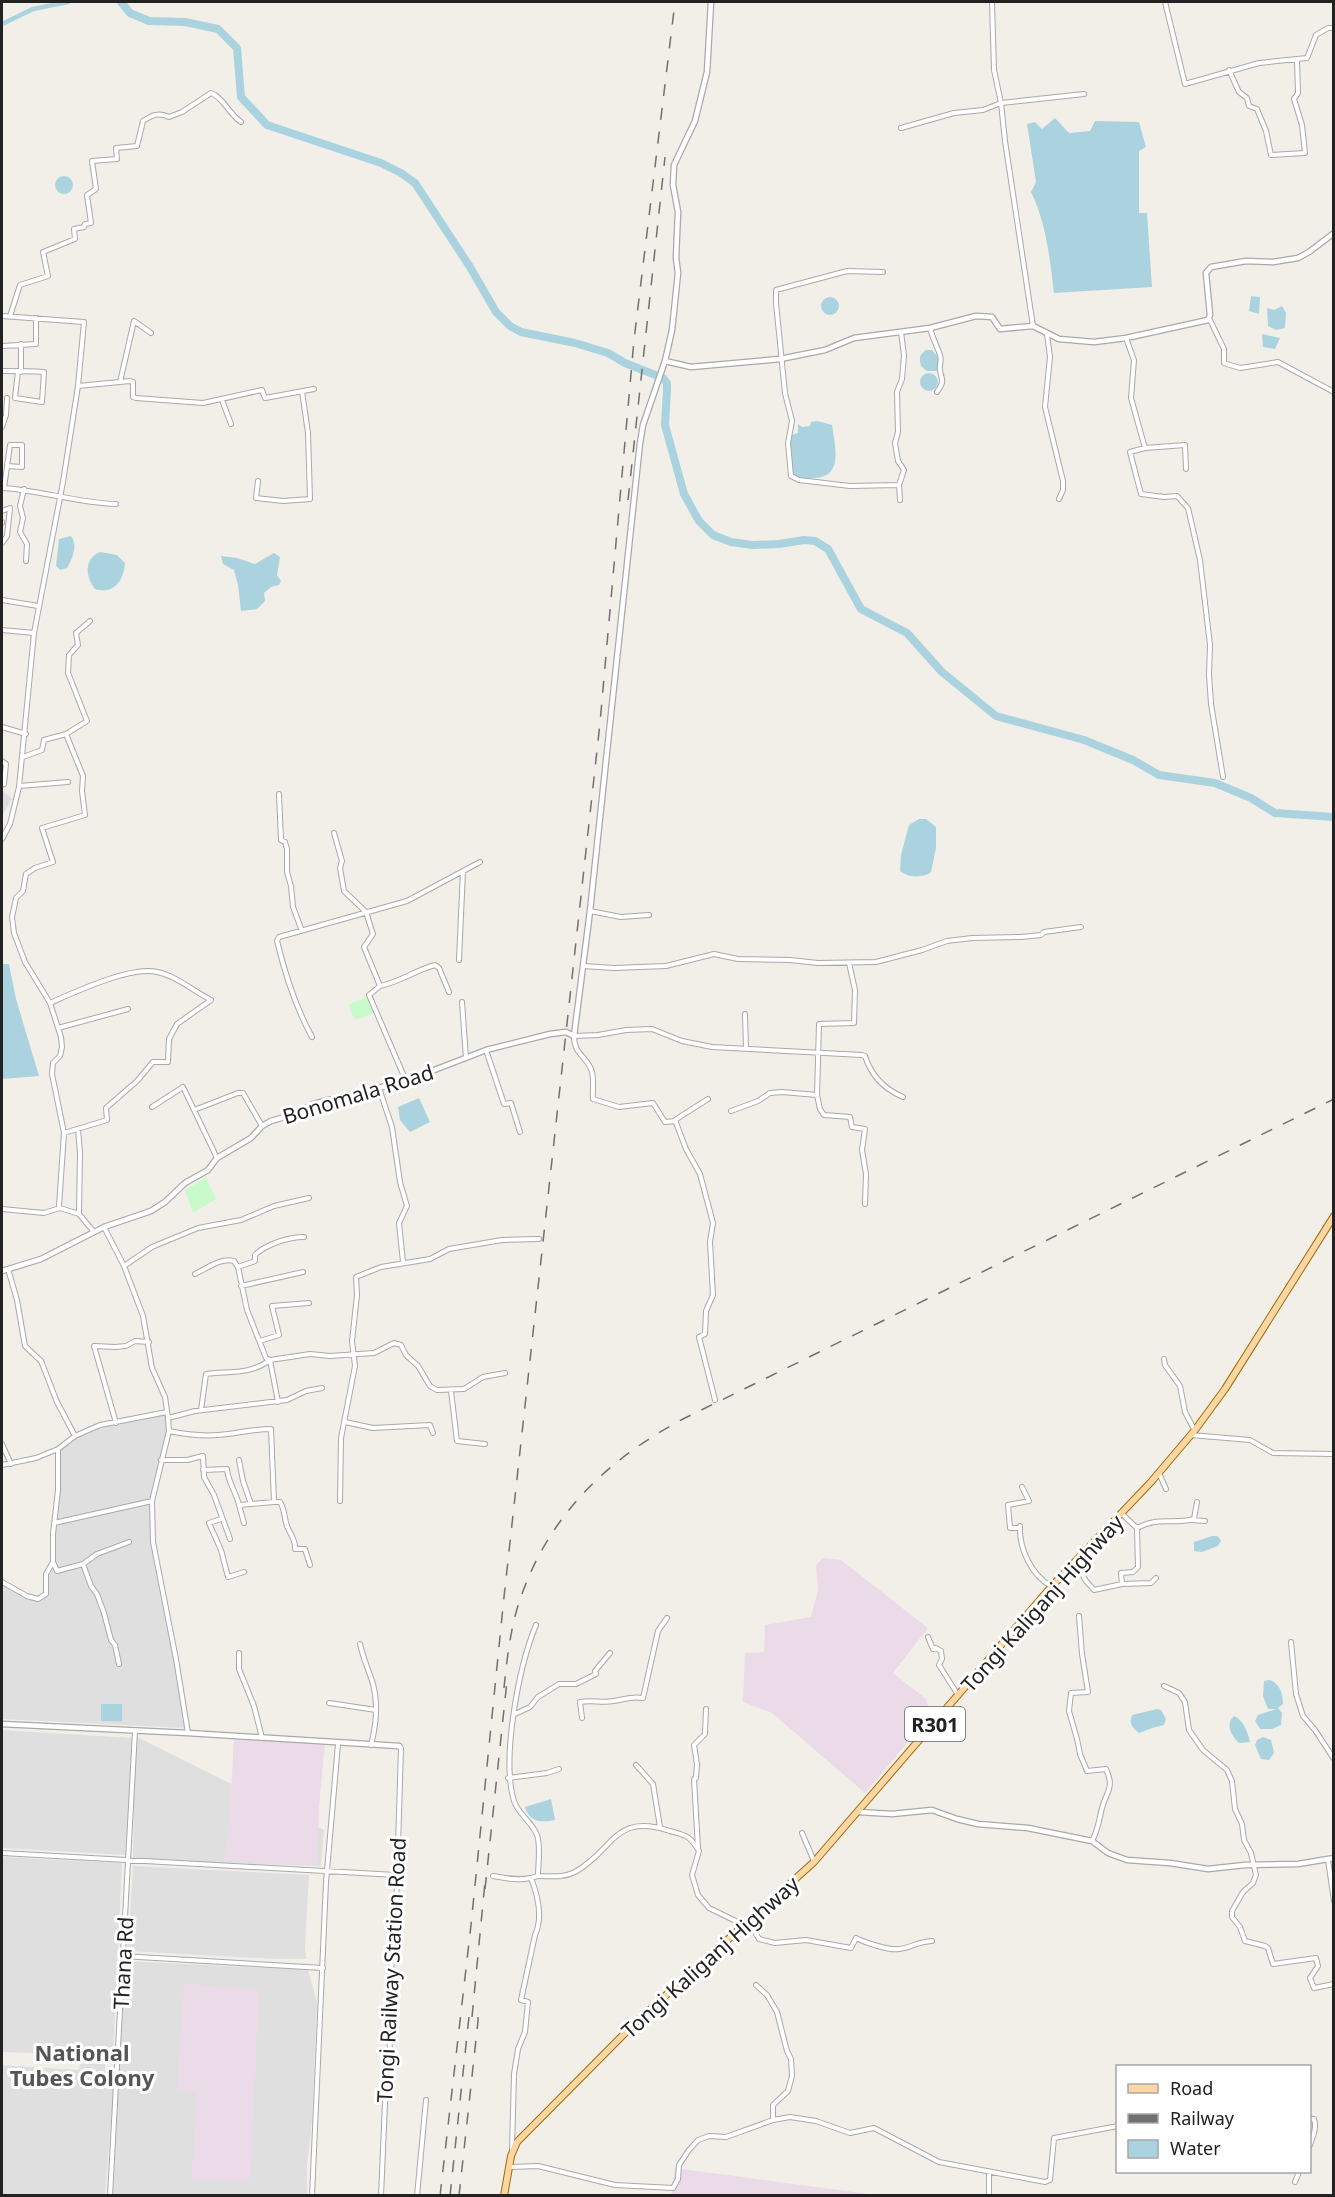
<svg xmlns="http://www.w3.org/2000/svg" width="1335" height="2197" viewBox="0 0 1335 2197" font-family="'Noto Sans',sans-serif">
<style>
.residential{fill:#e0dfdf}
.industrial{fill:#ebdbe8}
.park{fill:#c8facc}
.water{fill:#aad3df}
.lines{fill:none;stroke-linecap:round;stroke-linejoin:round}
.canal{stroke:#aad3df;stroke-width:4.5}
.river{stroke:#aad3df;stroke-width:8}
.minor-casing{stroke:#a9a9a9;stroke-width:6}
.tertiary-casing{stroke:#a9a9a9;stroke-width:7}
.primary-casing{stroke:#a06b00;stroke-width:8}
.minor{stroke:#fff;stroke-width:4}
.tertiary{stroke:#fff;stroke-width:4.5}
.primary{stroke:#fcd6a4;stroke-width:6}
.rail{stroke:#707070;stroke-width:1.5;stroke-dasharray:12 12;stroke-linecap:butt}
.labels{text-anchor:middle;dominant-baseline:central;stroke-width:6;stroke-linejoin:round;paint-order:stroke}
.shield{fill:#fff;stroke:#646464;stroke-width:1.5}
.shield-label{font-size:20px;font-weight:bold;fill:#222}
.street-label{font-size:21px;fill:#222;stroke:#fff}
.neighbourhood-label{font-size:22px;font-weight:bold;fill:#555;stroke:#fff}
</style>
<rect width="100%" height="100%" fill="#f2efe9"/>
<path class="residential" d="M2,790L12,799L2,816Z
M168,1412L170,1428L155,1490L154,1534L185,1728L2,1719V1580L27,1595H42L45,1574L52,1560L57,1474L56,1447L71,1437L111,1425Z
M2,1730L133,1738L127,1855L2,1848Z
M135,1736L324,1830L321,1866L133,1860Z
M2,1857L122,1863L113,2056L2,2052Z
M133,1866L309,1875L305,1947L306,1959H276L128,1951Z
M125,1961L308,1970L317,2002L312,2121L307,2166V2195L113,2196Z
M80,2063L105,2064V2071L115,2072L105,2195H2V2065L79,2070Z"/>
<path class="industrial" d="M823,1558L841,1560L928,1628L893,1673L926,1699L931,1715L865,1793L772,1713L743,1702L745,1653L764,1652L765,1625L811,1617L818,1590L816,1565Z
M234,1738L325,1743L319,1807L317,1864L232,1862L224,1859L229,1829Z
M184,1984L259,1990L250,2181L192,2180L197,2093L177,2090Z
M675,2168L876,2195L671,2196Z"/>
<path class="park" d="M366,997L374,1013L355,1020L348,1005Z
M206,1177L216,1199L193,1213L185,1190Z"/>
<path class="water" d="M1055,118L1069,133L1090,131L1095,121L1139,122L1146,147L1139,151V213H1147L1152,287L1054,293C1050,260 1046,222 1031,192L1036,182L1027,124L1035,122L1042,129Z
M55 185a9 9 0 1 1 18 0a9 9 0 1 1-18 0Z
M1251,296L1260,297L1259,314L1249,311Z
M821 306a9 9 0 1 1 18 0a9 9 0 1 1-18 0Z
M1282,306L1286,313L1285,328L1276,330L1268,326L1267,308L1274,310Z
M1262,334L1280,338L1275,349L1263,347Z
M926,350H932L939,358L937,371H927L921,366C919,358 919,355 926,350Z
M920 382a9 9 0 1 1 18 0a9 9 0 1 1-18 0Z
M817,421L832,425C835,447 844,478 813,478C806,479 800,478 794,476C789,463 789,448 792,435L798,433V424L802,427L810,426L811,422Z
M71,536C78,545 73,558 67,568L60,570L56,566L59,539Z
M100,552L117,555L125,563C124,581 113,595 95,589C85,576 84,559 100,552Z
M274,553L280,557L277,575L281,581L279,585L271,587L264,593L265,601L257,609L241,611L238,585L234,570L223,564L221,556L237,558L255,564Z
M919,819H926L936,827V848L931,872C924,878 908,878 900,871L901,855L909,825Z
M2,964H9L16,999L39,1076L2,1079Z
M419,1098L430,1122L410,1132L400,1120L398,1107Z
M1212,1536H1217L1221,1540L1218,1546L1202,1552L1194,1551V1542Z
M1269,1680C1280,1683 1283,1694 1283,1704L1278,1708L1282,1713L1281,1725L1272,1729H1260L1255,1721L1258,1715L1276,1709H1268L1263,1696L1264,1681Z
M101,1704H122V1721H101Z
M1157,1709L1161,1710L1166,1719L1164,1725L1152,1728L1139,1733C1132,1727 1129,1724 1132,1715Z
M1234,1716C1243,1720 1248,1732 1250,1742L1239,1743C1231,1736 1225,1724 1234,1716Z
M1263,1737L1271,1740L1274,1753L1269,1760L1261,1759L1255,1745L1257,1740Z
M551,1799L555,1820C542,1823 529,1822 525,1807Z"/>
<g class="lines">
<path class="canal" d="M2,24L33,9L68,2"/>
<path class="river" d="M121,2L130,13L149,21L185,22L218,29L237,48L241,97L267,125L381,163L401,173L415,183L470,267L496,312L510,326L521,332L575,343L608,353L625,363L663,378L667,383V390L665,425L684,494L699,521L713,535L731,542L752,545L779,544L804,540L815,541L828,549L861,609L907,633L942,672L996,716L1084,740L1133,760L1159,775L1215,783L1251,798L1275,813L1334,817"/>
<defs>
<path id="minor" d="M1165,2L1185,84L1259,63L1307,58L1316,35L1328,28H1334
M1229,70L1239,92L1247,98L1249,106L1257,109L1266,131L1271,155L1305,153L1302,125L1294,99L1298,93L1297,60
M901,128L954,113L983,110L1001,103L994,70L992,2
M883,272L847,271L776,290V303L785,393L792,421L788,443L791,476L799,480L850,486L899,485
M2,316L84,322L78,386L63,482L34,633L19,787L10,824L2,839
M10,316L20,285L48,276L43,252L75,239L74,229L84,227L85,224L91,223L87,195L96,189L92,161L117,159L116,148L137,146L143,121C152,115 159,112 169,117L182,112L211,93C223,97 229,114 241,122
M1209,318L1224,349V363L1240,368L1278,362L1334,392
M1033,326L1005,141L1001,103L1084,94
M930,328C932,337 937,346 940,355C942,361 939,365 940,370C942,382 945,380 937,392
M1047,334L1050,357L1045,407L1063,481V490L1059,499
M1126,338L1134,360L1131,398L1145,448L1130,452L1141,494L1164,497L1177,496L1188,508L1200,560L1210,645L1209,675L1211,704L1223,777
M2,346L36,344V318
M2,371C16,371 30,371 44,372L42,402L15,398L18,371
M21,372V344
M120,382L134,321L151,333
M78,386L130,381L133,382V397L136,398L203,403L262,390L265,398L314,389
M222,400L231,424
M2,427L6,415L7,398
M1145,448L1185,445L1186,469
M258,481L256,498L283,501L310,499L308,433L302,391
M2,488C40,490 77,503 116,504
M4,488L10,445H22V467L7,466
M24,489L20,506L23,518L20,532L27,544L26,561
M900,500L899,485L904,470L898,461L895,443L898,432L897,392L902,379L904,355L901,332
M2,511L10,508L7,536L2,543
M2,523V522
M2,600L38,606
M90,621L76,633L78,645L69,655L68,673L87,721L66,734L83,776L82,791L85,815L42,828L53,862L35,868L26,874L23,891L16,898L15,903L12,917L14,933L25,962L50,1003L61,1037L62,1047L60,1056L53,1063L52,1074L64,1133L59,1206L60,1208L79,1214L94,1232
M2,630L34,633
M2,727L26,734
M23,757L42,750L44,740L66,734
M2,761L6,764L4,784L2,785
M19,786L68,782
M279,794L281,840L285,842L287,849V872L291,886L293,907L302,931
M334,833L342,861L340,868L344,891L366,912L373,934L364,947L380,986L369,995L406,1081
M590,911L621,917L649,915
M459,960L463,871
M583,966L614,968L666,966L714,954L738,959L790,960L818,963L876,962L922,950L947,941L972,938L1021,937L1041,935L1044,932L1081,927
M380,986C400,982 416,970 435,965L439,968L449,992
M462,1002L466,1058
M50,1003C75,992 130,966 157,972C177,976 193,991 211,1000L177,1024L169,1039L168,1062H153L137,1081L106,1108L107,1120L64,1133
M745,1014L746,1048
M58,1028L128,1009
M312,1037C296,1008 285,974 277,941L279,937L407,901L480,862
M486,1050L504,1104L511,1103L520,1132
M379,1088L392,1127L400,1182L407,1206L399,1223L403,1262
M817,1095L820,1109L824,1115L850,1117L852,1127L865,1129L862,1150L866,1174L865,1204
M708,1099L675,1120L686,1149L700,1174L713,1223L710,1242L713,1295L706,1311L705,1334L699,1337L715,1400
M152,1107L183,1087L217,1158
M194,1110L238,1093H243L262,1126
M731,1111L758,1101L770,1093L782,1092L817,1095L819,1024L854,1023L855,990L849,963
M676,1121L665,1122L653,1103L619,1107L593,1099C592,1089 595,1078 591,1069C585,1055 574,1054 574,1036L598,1035L626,1030L652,1029L682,1041L712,1047L862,1055L865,1056C871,1075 884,1089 903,1097
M78,1129L80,1153L79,1214
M2,1209L44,1213L60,1208
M104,1227L124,1266L143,1316L152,1368L165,1397L168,1418L169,1431L152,1501L153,1542L176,1659L188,1733
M124,1266L152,1247L198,1228L241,1220L274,1206L309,1198
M238,1267L255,1261V1255C266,1244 289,1237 304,1237
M8,1269L17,1300L25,1346L41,1361L57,1402L75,1436
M195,1274C206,1269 221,1257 234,1261L238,1267L247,1310L266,1358L270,1360C250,1375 229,1371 206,1374L201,1410
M241,1286L303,1272
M260,1341L279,1335L272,1306L309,1303
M1164,1359L1165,1365L1180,1386L1185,1412L1194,1429
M451,1391L457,1441L485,1444
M278,1402L270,1360L310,1354L330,1356L374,1353L394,1343L401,1345L406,1355L418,1366L430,1386L437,1390L464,1389L483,1377L505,1373
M168,1418L195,1411L287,1400L306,1391L322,1388
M345,1422L373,1428L430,1425L433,1433
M116,1423L94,1346L115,1347L126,1346L135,1341L149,1342
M169,1431C188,1435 208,1437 228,1434C242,1432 256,1429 271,1429L274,1502H280C285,1509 284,1518 287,1526C290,1534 296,1540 295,1549H305L310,1565
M1191,1435L1250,1440L1273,1453L1334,1454
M2,1444L11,1464
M161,1460H187L203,1456L204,1477L214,1495L230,1539
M239,1460L243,1481L251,1504L274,1502
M2,1465L36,1458L58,1449L75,1436L100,1425L167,1412
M203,1470L227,1469C228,1482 236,1492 239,1505L251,1504
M1159,1473L1166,1489
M340,1501L341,1438L355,1366L352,1341L357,1295L356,1277L381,1267L430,1259L449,1249L502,1240L539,1239
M239,1505L244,1523
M1121,1513L1137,1528L1138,1567L1133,1572L1121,1573L1122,1584
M221,1519L209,1523L221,1550L228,1577L244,1572
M1192,1520L1205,1521
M54,1523L152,1501
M1020,1526C1019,1548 1031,1575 1051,1586
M1019,1528H1010L1008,1505L1029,1501L1022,1487
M1137,1528C1159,1516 1172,1525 1194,1519L1197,1502
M53,1562L57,1571L83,1564L97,1554L129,1542
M1076,1563L1086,1581L1094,1590L1122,1584L1151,1583L1156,1578
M83,1564L91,1586L97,1594L104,1613L111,1640L115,1645L119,1664
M2,1582L27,1596L38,1599L46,1594V1574L53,1562V1534L58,1490V1449
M1079,1616L1082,1654L1088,1692L1071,1693L1069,1711L1077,1739L1080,1754L1087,1771L1106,1769C1115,1788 1106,1792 1102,1808C1099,1820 1098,1830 1092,1841
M536,1625C519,1666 501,1758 514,1801C518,1814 532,1822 537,1835C541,1846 538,1864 538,1876
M928,1637L933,1649L936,1648L941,1651L942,1659L939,1665L958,1695
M1291,1642L1296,1694L1303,1716L1315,1730L1334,1759
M360,1644C363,1658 369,1671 373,1684C378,1703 376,1726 371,1745
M239,1653V1669L254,1706L262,1738
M1164,1686L1179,1693L1185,1702L1189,1730L1203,1750L1227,1770L1232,1781L1235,1809L1242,1824L1244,1840L1251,1853L1256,1875L1253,1883L1243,1892L1232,1911V1917L1240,1927L1245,1941L1265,1946L1268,1948L1273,1964L1316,1958L1318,1966L1310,1978L1314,1988L1334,1984
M329,1703L376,1710
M515,1714L530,1707L538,1697L559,1684H576L596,1674L595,1671L610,1653
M582,1718L580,1702C591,1700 603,1703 614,1701C626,1699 631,1696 643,1698L658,1631L667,1618
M636,1765L653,1784L660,1827
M508,1778L547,1773L559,1769
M802,1833L814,1861
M698,1848L694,1779L696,1778L697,1764L694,1745L705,1734L706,1709
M2,1853L396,1875
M1328,1860L1334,1901
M493,1876C505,1878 518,1881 530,1878C533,1878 536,1876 539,1876C552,1876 563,1878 575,1872C615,1850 613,1812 670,1831C687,1836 689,1835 699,1851L692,1875L698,1895L709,1908L744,1925
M749,1922L759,1939L775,1943L806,1940L851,1948L856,1938C864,1942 889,1951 899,1949C911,1948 916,1942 932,1941
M122,1956L323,1968
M756,1985L767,1995L777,2012L787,2051L791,2059L792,2076L788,2091L773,2105V2120
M1310,2119H1314C1317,2128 1313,2136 1310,2145
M512,2150L514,2074L518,2049L525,2032L528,2002L521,2000L535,1935C543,1918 538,1896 531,1878
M510,2167L538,2166L615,2185L673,2188L678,2179L679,2165L689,2150L698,2140L709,2136L726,2137L773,2120L790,2117L816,2121L850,2133L874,2128L939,2162L1045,2182L1050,2180L1054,2138L1118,2126
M1295,2182L1299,2172
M110,2196L135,1731
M312,2196L326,1882L338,1744
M381,2196L385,2103L390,2069L389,1993L396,1912L401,1748L399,1746
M417,2196L426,2100
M989,2196V2172"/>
<path id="tertiary" d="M665,361L691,367L780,359L825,350L854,338L930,328L976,316L992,317L1000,329L1033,326L1059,339L1094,342L1126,338L1208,320L1210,315L1206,273L1211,267L1246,261L1273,262L1298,258L1309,252L1334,233
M2,1271L41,1259L104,1227L151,1211L165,1202L185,1183L208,1170L217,1158L251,1138L262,1126L271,1121L295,1114L313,1104L406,1081L486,1050L550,1034L566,1032L574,1036L590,911L640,443L643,425L665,361L672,330L678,273L676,258L678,212L673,185L674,165L695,121L707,72L711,2
M2,1724L188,1733L399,1746
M859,1812L892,1814L932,1810L957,1819L978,1824L1028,1828L1092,1841L1108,1853L1127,1860L1170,1863L1208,1869L1245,1865L1298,1864L1334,1858"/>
<path id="primary" d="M504,2196L511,2156L517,2142L634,2024L814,1862L1051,1587L1151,1482L1195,1430L1225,1389L1334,1216"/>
</defs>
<use href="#minor" class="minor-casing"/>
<use href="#tertiary" class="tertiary-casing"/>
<use href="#primary" class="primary-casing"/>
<use href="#minor" class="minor"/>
<use href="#tertiary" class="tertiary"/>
<use href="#primary" class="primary"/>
<path class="rail" d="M628,500L665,157
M504,1688C506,1666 509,1643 514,1620C538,1527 600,1463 683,1419L1334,1099
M485,1889L507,1681
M472,2017L485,1882
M440,2196L471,1925L504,1597L600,723L634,340L675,2
M450,2196L470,2007
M459,2196L478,2021V2008"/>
</g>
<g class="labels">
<rect class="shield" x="905" y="1707" width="60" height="34" rx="4.5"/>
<g class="shield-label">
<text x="935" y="1724">R301</text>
</g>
<g class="street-label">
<text transform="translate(358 1094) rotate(-17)">Bonomala Road</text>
<text transform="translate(1042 1603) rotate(-48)">Tongi Kaliganj Highway</text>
<text transform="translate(710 1957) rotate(-42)">Tongi Kaliganj Highway</text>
<text transform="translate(123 1963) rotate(-87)">Thana Rd</text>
<text transform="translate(391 1970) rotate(-87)">Tongi Railway Station Road</text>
</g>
<g class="neighbourhood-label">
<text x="82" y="2052">National<tspan x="82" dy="25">Tubes Colony</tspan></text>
</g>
</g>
<rect width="1335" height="2197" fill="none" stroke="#222222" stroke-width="6"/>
<rect x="1116" y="2065" width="195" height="108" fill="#ffffff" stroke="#a7a7a7" stroke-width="1.5"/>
<rect x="1128" y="2084" width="30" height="9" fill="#fcd6a4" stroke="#a7a7a7" stroke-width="1.5"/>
<text x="1170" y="2095" font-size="18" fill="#222222">Road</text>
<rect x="1128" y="2114" width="30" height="9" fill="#707070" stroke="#a7a7a7" stroke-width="1.5"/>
<text x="1170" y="2125" font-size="18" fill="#222222">Railway</text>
<rect x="1128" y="2140" width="30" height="18" fill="#aad3df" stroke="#a7a7a7" stroke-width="1.5"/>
<text x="1170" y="2155" font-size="18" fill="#222222">Water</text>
</svg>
